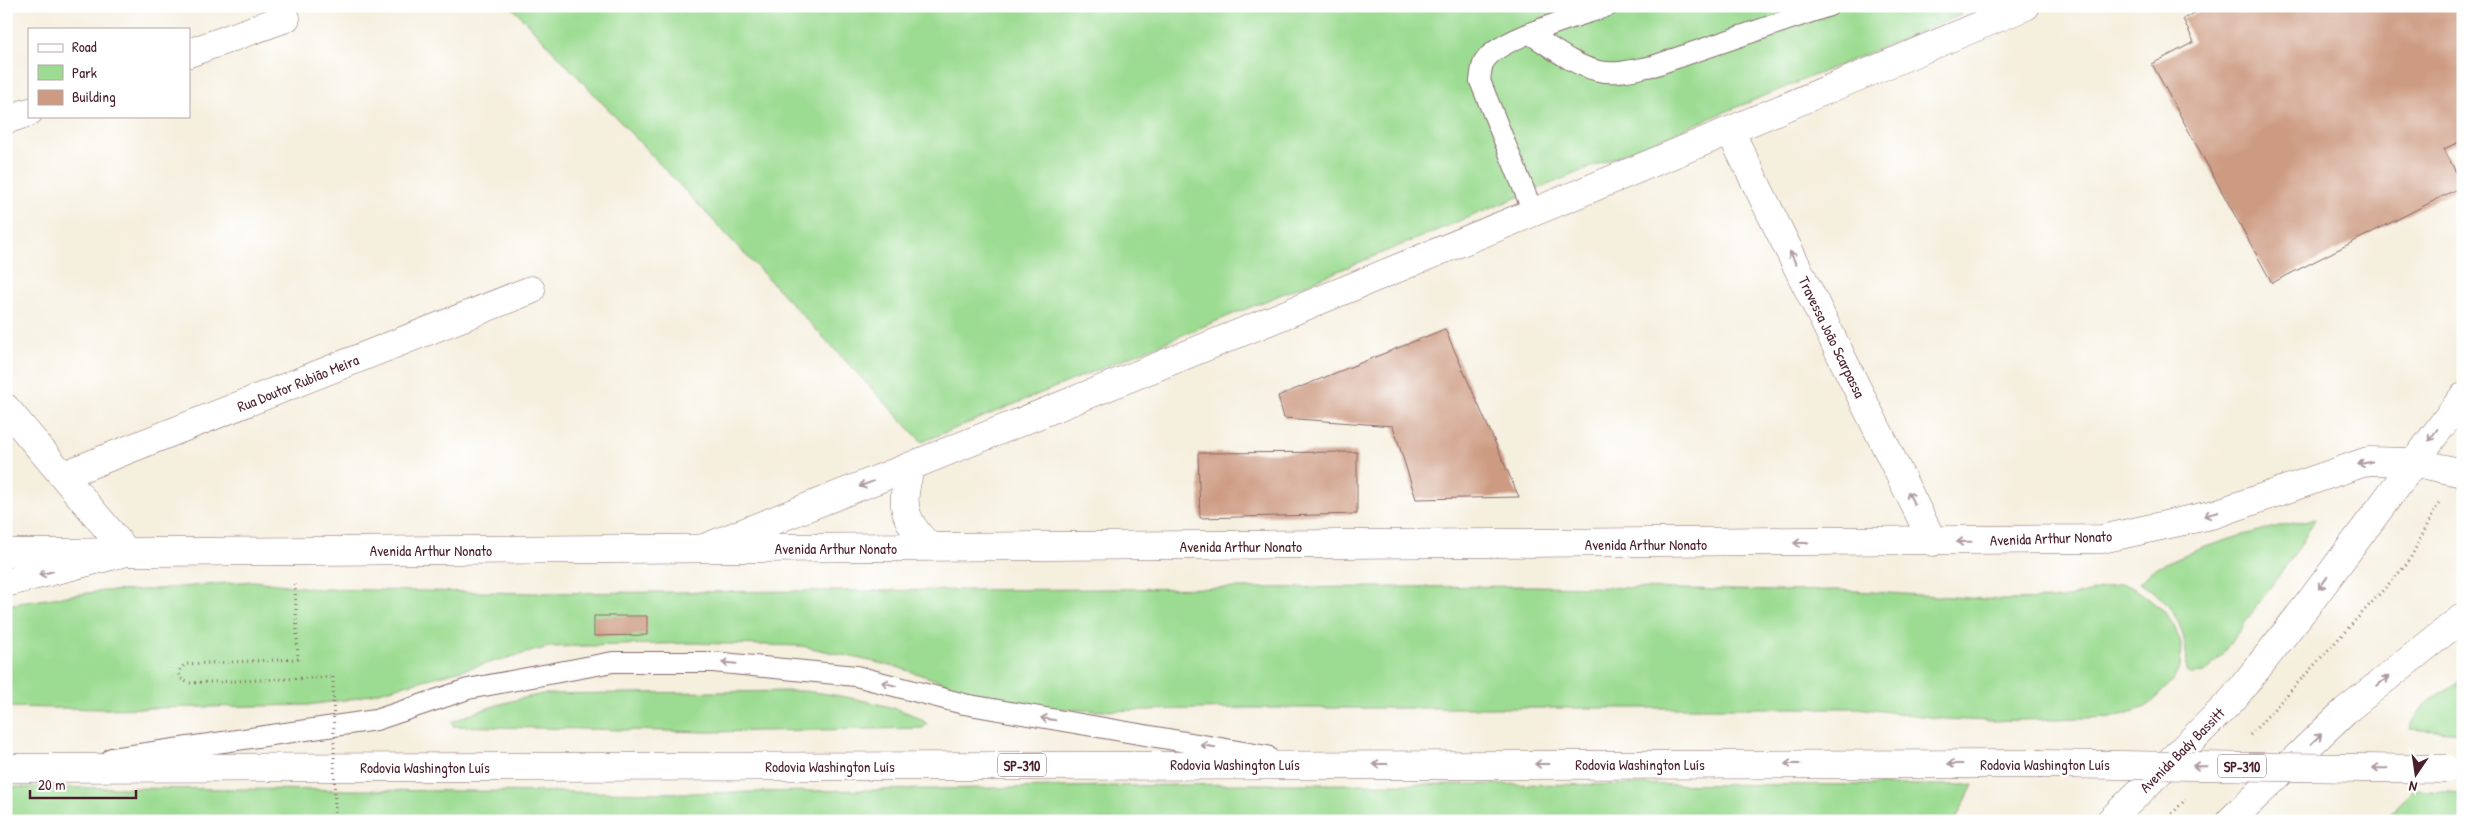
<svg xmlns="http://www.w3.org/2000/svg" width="2469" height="827" viewBox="0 0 2469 827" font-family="'Patrick Hand',sans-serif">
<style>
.green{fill:#9cdc92;stroke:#737e5e}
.building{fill:#cd9b82}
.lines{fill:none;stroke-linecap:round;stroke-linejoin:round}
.lane-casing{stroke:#86686a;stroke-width:22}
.street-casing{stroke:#86686a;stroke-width:29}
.secondary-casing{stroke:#86686a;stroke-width:29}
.primary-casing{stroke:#86686a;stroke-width:29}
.highway-casing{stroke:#86686a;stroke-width:29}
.path{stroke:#86686a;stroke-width:3;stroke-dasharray:1 4;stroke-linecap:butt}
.lane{stroke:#fff;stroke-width:20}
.street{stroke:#fff;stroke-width:28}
.secondary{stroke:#fff;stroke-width:28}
.primary{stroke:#fff;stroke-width:28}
.highway{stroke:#fff;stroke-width:28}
.highway-bridge-casing{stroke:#86686a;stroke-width:29;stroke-linecap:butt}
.path-bridge{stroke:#86686a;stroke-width:3;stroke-dasharray:1 4;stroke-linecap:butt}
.highway-bridge{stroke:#fff;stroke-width:28}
.oneway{stroke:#ae9aa0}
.labels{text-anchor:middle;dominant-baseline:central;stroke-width:5;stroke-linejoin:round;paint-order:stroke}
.shield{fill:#fff;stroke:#80626b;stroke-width:1}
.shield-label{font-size:14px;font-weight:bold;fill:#4a1f2b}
.street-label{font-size:15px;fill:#4a1f2b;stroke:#fff}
</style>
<rect width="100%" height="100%" fill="#fff"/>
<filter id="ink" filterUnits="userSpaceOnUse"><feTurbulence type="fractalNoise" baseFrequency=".02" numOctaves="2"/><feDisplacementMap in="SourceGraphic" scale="10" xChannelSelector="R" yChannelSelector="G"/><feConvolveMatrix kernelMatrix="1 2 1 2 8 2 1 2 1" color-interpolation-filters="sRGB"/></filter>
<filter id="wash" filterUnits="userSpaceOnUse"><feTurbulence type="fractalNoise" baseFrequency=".0096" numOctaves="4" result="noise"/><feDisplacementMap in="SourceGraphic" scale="20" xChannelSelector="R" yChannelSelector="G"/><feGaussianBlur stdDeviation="1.12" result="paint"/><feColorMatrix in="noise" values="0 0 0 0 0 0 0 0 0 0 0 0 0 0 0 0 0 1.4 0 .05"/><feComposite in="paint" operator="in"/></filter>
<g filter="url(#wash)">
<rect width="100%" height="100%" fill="#f5efde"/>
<path class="green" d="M511,6H1955L1961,15L922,442Z
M2315,519L2300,546L2221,656L2205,673L2190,674L2187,670C2187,630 2175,602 2139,583C2144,578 2150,571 2156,568C2199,545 2267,527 2315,519Z
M253,581L317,589L533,593L1537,586L1777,591L1839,590L2000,600L2062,599L2119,584L2133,587L2163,610L2174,626L2181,644L2180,666L2171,683L2146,707L2115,717L1989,721L1945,719L1858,708H1243L1097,711L1045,708L991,698L897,667L802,646L693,643L549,647L352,699L308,705L103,709L6,707V605L102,591L145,590Z
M2463,680V733L2410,729C2422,699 2439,697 2463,680Z
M801,691C825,692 913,707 927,724L923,728L708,732L453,726L452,722C480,709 512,700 543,694Z
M1241,784L1973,785L1955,821H6V787L690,793Z
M2414,790L2463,793V821H2382Z"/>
<g id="blocks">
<path class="building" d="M2208,6H2463V140L2444,149L2463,186L2272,283L2152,64L2194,42L2183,19Z
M1445,329L1519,497L1416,499L1393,426L1284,418L1278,396Z
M1357,452V514L1200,518L1198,453Z
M594,616H647V635L594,636Z"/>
</g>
</g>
<g filter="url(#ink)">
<use href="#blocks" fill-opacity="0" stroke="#86686a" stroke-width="1"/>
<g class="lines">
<defs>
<path id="lane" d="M1530,34C1551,47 1574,66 1599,71C1616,75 1636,69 1653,66L1829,6
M1533,212L1480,81C1481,75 1481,67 1484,62C1497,38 1581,16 1608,6
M112,758L376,720L468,689L613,662H713L856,676L964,704L1267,756"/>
<path id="street" d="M189,53L286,18
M6,120L29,112
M1730,131L1933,542
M6,408L127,552
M64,475L531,290
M704,548C1147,374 1588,191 2026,6"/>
<path id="secondary" d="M911,467C899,503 903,521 930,547
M6,553L2102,539L2215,514L2368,461L2413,462L2463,473"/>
<path id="primary" d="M2110,821L2233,699L2309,603L2463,397
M2230,821L2345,711L2463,617"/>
<path id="highway" d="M6,583L127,552
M6,768L2039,764"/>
</defs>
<use href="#lane" class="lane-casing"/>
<use href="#street" class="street-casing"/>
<use href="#secondary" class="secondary-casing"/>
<use href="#primary" class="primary-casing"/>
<use href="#highway" class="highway-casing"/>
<path class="path" d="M295,584L298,659L186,664C181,668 178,671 180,678L188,683L333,677
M2250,735L2408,563L2440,500
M2165,821L2186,799"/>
<use href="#lane" class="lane"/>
<use href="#street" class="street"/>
<use href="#secondary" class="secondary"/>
<use href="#primary" class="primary"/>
<use href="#highway" class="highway"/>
<defs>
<path id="highway-bridge" d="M2039,764L2446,769"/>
</defs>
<use href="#highway-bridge" class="highway-bridge-casing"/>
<path class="path-bridge" d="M333,677L335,821"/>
<use href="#highway-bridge" class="highway-bridge"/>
</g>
<defs><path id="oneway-shaft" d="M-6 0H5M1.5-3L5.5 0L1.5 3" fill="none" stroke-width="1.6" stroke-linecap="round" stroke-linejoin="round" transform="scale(1.25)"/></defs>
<g class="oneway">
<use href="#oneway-shaft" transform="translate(1793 258) rotate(-116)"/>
<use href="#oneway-shaft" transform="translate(2433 435) rotate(127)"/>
<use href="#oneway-shaft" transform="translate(2365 463) rotate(168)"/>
<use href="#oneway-shaft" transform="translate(866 484) rotate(159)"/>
<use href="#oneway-shaft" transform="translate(1911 498) rotate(-116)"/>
<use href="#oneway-shaft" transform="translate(2211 514) rotate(165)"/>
<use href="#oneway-shaft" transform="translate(1964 542) rotate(179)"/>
<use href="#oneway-shaft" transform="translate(1801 543) rotate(180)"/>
<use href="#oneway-shaft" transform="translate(46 573) rotate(166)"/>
<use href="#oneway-shaft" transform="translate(2323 583) rotate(125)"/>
<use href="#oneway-shaft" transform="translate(729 663) rotate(-175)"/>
<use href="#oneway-shaft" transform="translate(2383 681) rotate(-39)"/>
<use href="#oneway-shaft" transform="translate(889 684) rotate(-165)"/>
<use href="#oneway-shaft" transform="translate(1048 719) rotate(-170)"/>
<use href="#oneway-shaft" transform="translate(2316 739) rotate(-43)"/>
<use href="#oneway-shaft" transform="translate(1208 746) rotate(-170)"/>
<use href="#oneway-shaft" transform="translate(1380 764) rotate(-180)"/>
<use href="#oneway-shaft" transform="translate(1542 764) rotate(-180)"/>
<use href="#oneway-shaft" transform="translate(1792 764) rotate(-180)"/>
<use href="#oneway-shaft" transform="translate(1955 764) rotate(-180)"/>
<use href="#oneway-shaft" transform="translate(2200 766) rotate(-179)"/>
<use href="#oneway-shaft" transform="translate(2380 768) rotate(-179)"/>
</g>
</g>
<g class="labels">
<g class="shield">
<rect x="998" y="753.5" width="48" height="23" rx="4"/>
<rect x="2218" y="754.5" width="48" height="23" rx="4"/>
</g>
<g class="shield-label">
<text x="1022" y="765">SP-310</text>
<text x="2242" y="766">SP-310</text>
</g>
<g class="street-label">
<text transform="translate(1832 337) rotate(64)">Travessa João Scarpassa</text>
<text transform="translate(298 383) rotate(-22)">Rua Doutor Rubião Meira</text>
<text transform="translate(2051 538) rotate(-2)">Avenida Arthur Nonato</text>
<text x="1646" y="544">Avenida Arthur Nonato</text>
<text x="1241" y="546">Avenida Arthur Nonato</text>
<text x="836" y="548">Avenida Arthur Nonato</text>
<text x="431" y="550">Avenida Arthur Nonato</text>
<text transform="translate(2182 750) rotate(-45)">Avenida Bady Bassitt</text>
<text x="1235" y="764">Rodovia Washington Luís</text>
<text x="1640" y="764">Rodovia Washington Luís</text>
<text x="2045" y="764">Rodovia Washington Luís</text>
<text x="830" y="766">Rodovia Washington Luís</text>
<text x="425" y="767">Rodovia Washington Luís</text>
</g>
</g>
<rect width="2469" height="827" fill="none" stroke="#fff" stroke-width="25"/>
<rect x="28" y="28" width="162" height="90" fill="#ffffff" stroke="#b7a5aa"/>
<rect x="38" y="44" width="25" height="8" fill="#ffffff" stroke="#b7a5aa"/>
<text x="72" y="52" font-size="15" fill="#4a1f2b">Road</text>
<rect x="38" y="65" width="25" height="15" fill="#9cdc92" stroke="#b7a5aa"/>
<text x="72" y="78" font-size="15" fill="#4a1f2b">Park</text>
<rect x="38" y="90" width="25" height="15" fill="#cd9b82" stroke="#b7a5aa"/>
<text x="72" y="102" font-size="15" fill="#4a1f2b">Building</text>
<g transform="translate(2416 774) rotate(193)" stroke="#ffffff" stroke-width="4" paint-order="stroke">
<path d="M0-4L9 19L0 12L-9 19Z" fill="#4a1f2b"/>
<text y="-8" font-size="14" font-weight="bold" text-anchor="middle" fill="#4a1f2b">N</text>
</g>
<path d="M30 790v8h106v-8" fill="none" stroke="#4a1f2b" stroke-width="2.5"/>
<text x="38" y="790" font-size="15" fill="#4a1f2b" stroke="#ffffff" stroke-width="4" paint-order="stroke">20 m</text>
</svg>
